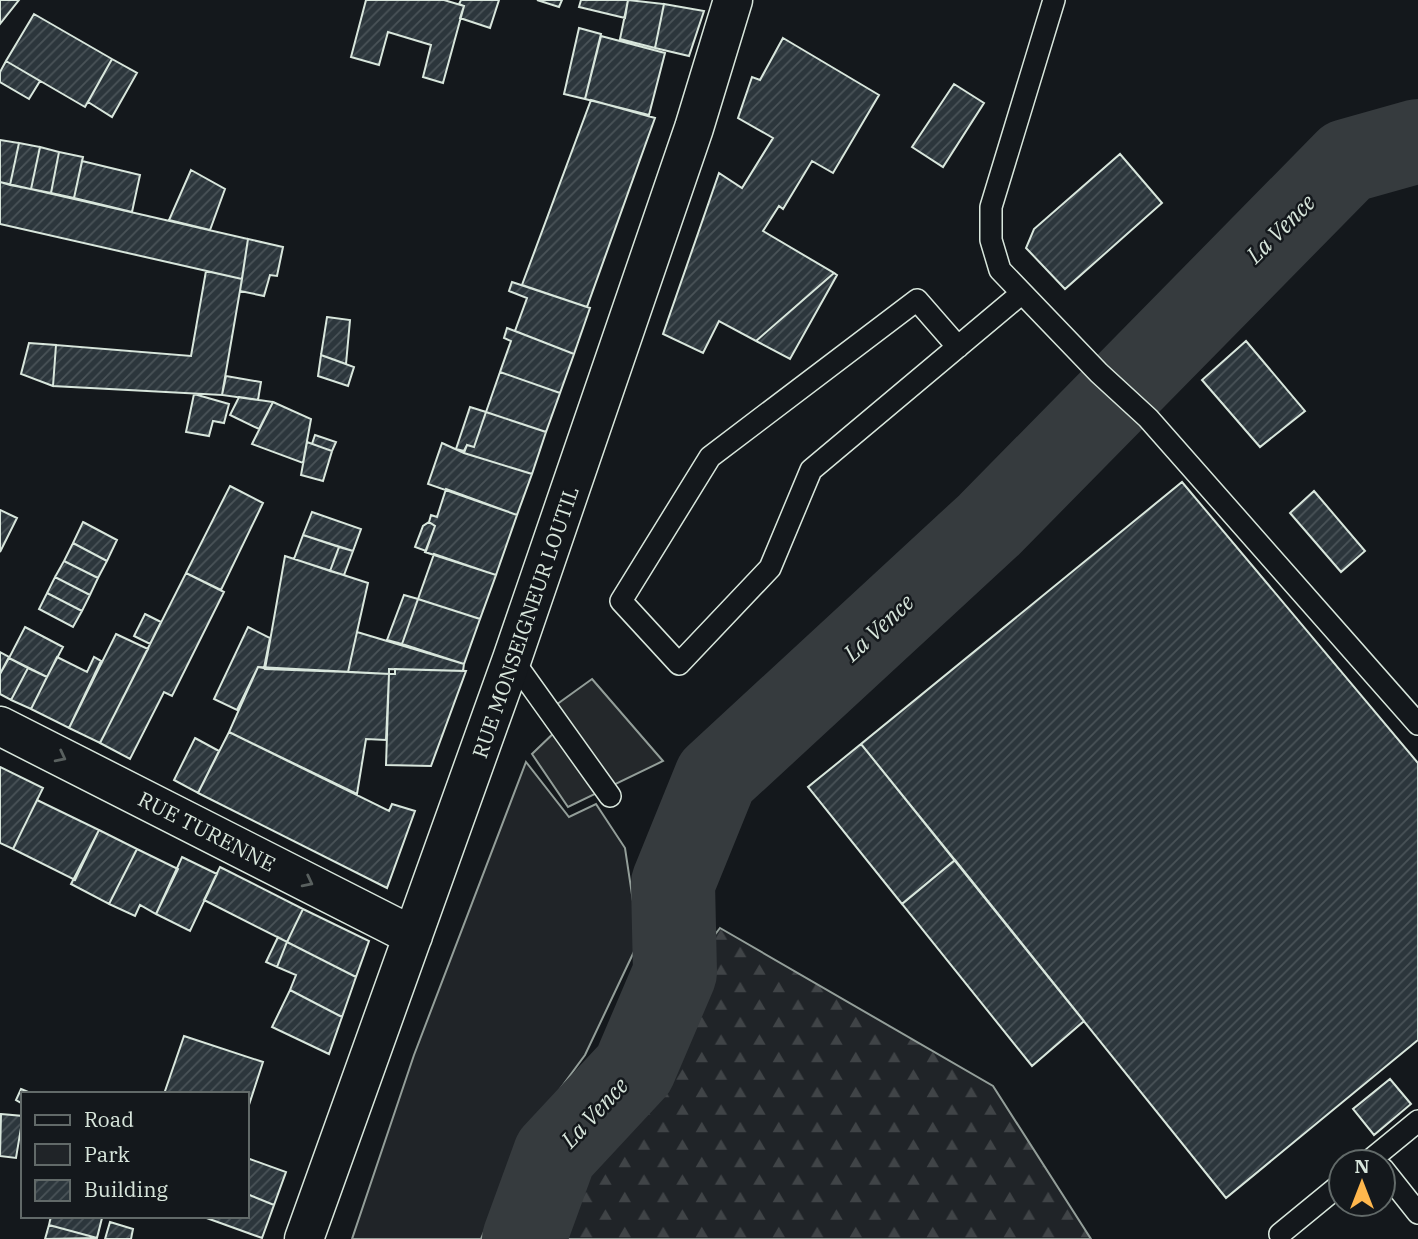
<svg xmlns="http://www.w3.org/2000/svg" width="1418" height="1239" viewBox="0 0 1418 1239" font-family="'IBM Plex Serif',serif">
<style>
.green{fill:#202428;stroke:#939e99;stroke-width:2}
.forest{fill:url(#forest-firs);stroke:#939e99;stroke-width:2}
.parking{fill:#24282b;stroke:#939e99;stroke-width:2}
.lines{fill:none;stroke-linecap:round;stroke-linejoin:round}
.river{stroke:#363b3e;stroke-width:84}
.building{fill:url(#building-hatch);stroke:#d8e6dc;stroke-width:2}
.service-casing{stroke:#d8e6dc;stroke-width:24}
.minor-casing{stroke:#d8e6dc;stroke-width:41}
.service{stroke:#14181c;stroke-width:21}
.minor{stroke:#14181c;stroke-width:38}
.oneway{stroke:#59605f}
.labels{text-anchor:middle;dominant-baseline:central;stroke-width:5;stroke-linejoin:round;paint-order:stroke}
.street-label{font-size:21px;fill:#d8e6dc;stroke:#14181c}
.water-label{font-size:23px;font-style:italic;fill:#d8e6dc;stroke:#14181c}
</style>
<defs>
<pattern id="forest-firs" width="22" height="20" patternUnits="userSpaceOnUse" patternTransform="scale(1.75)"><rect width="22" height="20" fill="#202428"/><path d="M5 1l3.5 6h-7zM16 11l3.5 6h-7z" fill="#404447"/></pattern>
<pattern id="building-hatch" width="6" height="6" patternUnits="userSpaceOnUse" patternTransform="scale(1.75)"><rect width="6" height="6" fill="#2c363c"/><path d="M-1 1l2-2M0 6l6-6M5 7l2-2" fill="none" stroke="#4a5358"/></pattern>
</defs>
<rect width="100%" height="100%" fill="#14181c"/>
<path class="green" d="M526,762L569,817L596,804L625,848L639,941L585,1055L524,1138L481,1239H352L414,1055Z"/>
<path class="forest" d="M720,928L993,1086L1091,1239H525L541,1163Z"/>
<path class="parking" d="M592,679L663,761L568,807L532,754L560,727L549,710Z"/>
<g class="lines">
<path class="river" d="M524,1239L555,1154L634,1069L675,973L673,883L716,777L989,525L1347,161L1418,141"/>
</g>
<path class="building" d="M0,0H19L0,24Z
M366,0H444L464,6L443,83L423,77L431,45L388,32L379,65L351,57Z
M461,0H499L490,28L460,18L464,6L459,4Z
M537,0H562L559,7Z
M581,0H628L625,18L579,7Z
M628,0L664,4L655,48L620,39Z
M664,4L704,11L689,56L655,48Z
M34,14L112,59L85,107L6,61Z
M579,28L601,34L585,99L564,94Z
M601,36L665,53L649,115L585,99Z
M783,38L879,95L833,173L812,161L783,209L779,206L763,231L834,273L756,341L719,321L703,353L663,334L719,173L742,188L773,138L738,118L752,77L760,80Z
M112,59L137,73L112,117L88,102Z
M6,61L40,81L29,99L0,82V72Z
M954,84L984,103L943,167L912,147Z
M591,100L655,118L587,307L522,285Z
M0,140L19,143L10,185L0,182Z
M19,143L40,147L31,189L10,185Z
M40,147L59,152L51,193L31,189Z
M59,152L83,157L74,198L51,193Z
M1120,154L1162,203L1065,289L1026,248L1034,229Z
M82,161L140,175L132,212L74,198Z
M191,170L225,189L210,230L169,220Z
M0,182L248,239L242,279L0,224Z
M248,239L283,247L277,276L270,275L264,296L240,291Z
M206,271L242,279L222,395L53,386L56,345L191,356Z
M834,273L837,275L790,359L756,341Z
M512,282L590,308L574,354L515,331L527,298L509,291Z
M327,317L350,320L346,364L321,355Z
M507,328L574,354L560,393L500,372L511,341L504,338Z
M1246,341L1305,411L1260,447L1202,380Z
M29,343L56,345L53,386L21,374Z
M321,355L354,367L348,386L318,376Z
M500,372L560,393L546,432L486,412Z
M226,376L261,382L258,400L222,395Z
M194,394L229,404L224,423L213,421L209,436L186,432Z
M239,397L273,402L259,429L230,415Z
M273,402L311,419L303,463L252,444Z
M470,407L486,412L474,447L467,445L464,451L456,449Z
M486,412L546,432L532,474L464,453L467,445L474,447Z
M315,435L336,442L332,451L312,444Z
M307,442L332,451L323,481L301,475Z
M442,443L464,453L532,474L517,515L428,484Z
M1182,482L1418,763V1040L1226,1198L861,744Z
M230,486L263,503L221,590L186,573Z
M446,489L517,515L496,575L425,552L435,526L429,522L431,515L437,517Z
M1314,491L1365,551L1341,572L1290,513Z
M0,510L17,518L0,552Z
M312,512L361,529L353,551L303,535Z
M83,522L117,540L107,561L73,543Z
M429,522L435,526L426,551L415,547L423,526Z
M303,535L339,547L330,571L294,559Z
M73,543L107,561L98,578L64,561Z
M339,547L353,551L344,575L330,571Z
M434,554L496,575L480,619L418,599Z
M285,556L368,583L348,672L265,669Z
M64,561L98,578L90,595L55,577Z
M186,573L224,592L172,696L164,692L130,759L100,743Z
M55,577L90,595L82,611L47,593Z
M47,593L82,611L73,627L39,609Z
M404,595L418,599L402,644L387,640Z
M418,599L480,619L464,664L402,644Z
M145,614L161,622L150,644L134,636Z
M25,627L63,647L47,677L9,658Z
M248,627L270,638L264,668L258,667L237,710L214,699Z
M357,632L464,664L463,671L389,669V674L348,672Z
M116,634L148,649L100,743L69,728Z
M0,652L9,657L0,674Z
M57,657L87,672L94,657L101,661L69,728L31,709Z
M9,658L28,668L11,700L0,694V674Z
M258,667L389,674L386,740L366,739L357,794L229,732Z
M28,668L47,677L31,709L11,700Z
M395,669L466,671L431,766L386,765L389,674H395Z
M229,732L389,811L392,804L415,811L387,888L198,793Z
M195,738L219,751L198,793L174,780Z
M861,744L955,860L902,904L808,787Z
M0,767L43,788L13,849L0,843Z
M37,800L99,830L75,880L13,849Z
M99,830L137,849L109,904L71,884Z
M137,849L178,869L156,914L140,905L135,916L109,904Z
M182,857L217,874L190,931L156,914Z
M955,860L1084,1021L1032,1066L902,904Z
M220,867L303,909L287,942L204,900Z
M303,909L369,941L356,977L287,942Z
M278,937L287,942L277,967L266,962Z
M287,942L356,977L342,1017L290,990L296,975L277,967Z
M290,990L342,1017L329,1054L272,1027Z
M184,1036L263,1062L247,1111V1094H164Z
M1390,1079L1411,1104L1374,1135L1353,1109Z
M21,1089L33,1094H23V1104L16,1100Z
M1,1114L23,1116L16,1158L0,1156Z
M247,1158L286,1172L274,1205L247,1194Z
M247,1194L274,1205L262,1238L201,1216H247Z
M51,1216H97L102,1218L97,1238L49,1225Z
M110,1222L133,1229L131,1239H105Z
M49,1225L97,1238L45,1239Z"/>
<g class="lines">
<defs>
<path id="service" d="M1054,0L991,207V240L1000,270L1099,373L1148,418L1418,724
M958,347L917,300L710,457L621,601L679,664L770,568L811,470L1022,293
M512,659L610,796
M1368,1162L1418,1121
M1383,1169L1418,1213
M1280,1234L1341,1184"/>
<path id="minor" d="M0,726L413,936
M304,1239L512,659L694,128L733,0"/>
</defs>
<use href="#service" class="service-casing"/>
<use href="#minor" class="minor-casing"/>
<use href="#service" class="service"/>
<use href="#minor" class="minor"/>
</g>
<defs><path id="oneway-chevron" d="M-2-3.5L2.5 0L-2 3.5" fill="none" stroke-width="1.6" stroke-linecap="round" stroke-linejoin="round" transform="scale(1.75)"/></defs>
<g class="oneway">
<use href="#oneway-chevron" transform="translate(61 757) rotate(27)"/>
<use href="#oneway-chevron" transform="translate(308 882) rotate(27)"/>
</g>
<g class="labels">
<g class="street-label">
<text transform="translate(525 622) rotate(-71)">RUE MONSEIGNEUR LOUTIL</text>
<text transform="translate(207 831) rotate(27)">RUE TURENNE</text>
</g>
<g class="water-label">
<text transform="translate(1280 228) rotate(-45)">La Vence</text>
<text transform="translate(878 627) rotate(-43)">La Vence</text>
<text transform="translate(594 1112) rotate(-47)">La Vence</text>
</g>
</g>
<rect x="21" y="1092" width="228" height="126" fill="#14181c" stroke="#626a69" stroke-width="2"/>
<rect x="35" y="1115" width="35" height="10" fill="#14181c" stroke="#626a69" stroke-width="2"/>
<text x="84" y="1127" font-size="21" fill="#d8e6dc">Road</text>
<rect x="35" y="1144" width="35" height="21" fill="#202428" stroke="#626a69" stroke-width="2"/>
<text x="84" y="1162" font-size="21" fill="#d8e6dc">Park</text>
<rect x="35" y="1180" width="35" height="21" fill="url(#building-hatch)" stroke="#626a69" stroke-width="2"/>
<text x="84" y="1197" font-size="21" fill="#d8e6dc">Building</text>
<g transform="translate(1362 1183)"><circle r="33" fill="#14181c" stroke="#626a69" stroke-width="2"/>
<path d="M0-5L12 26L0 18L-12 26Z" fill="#ffb74d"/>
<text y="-10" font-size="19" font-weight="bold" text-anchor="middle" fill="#d8e6dc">N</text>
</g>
</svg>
